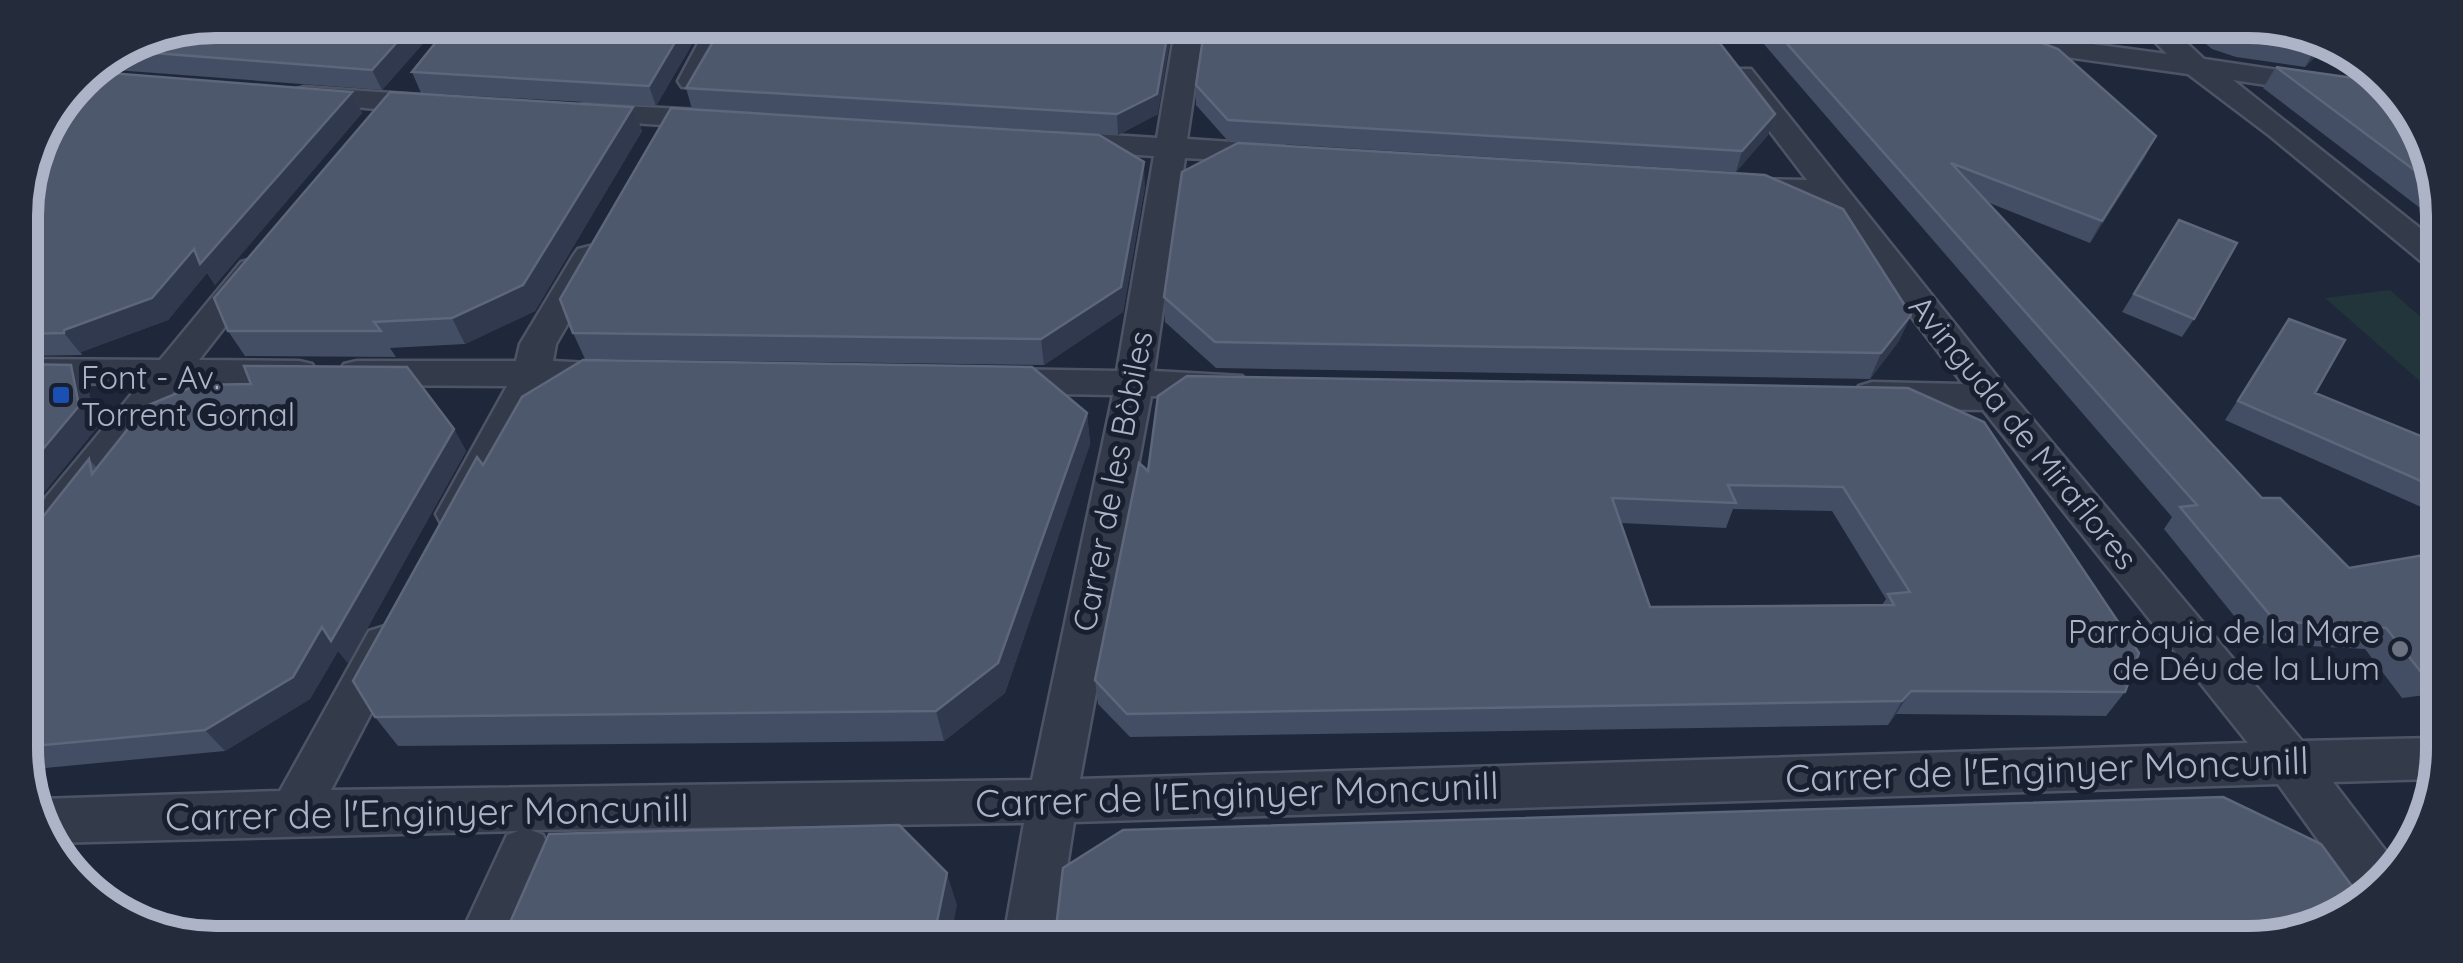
<svg xmlns="http://www.w3.org/2000/svg" width="2463" height="963" viewBox="0 0 2463 963" font-family="Quicksand,sans-serif">
<style>
.green{fill:#21353b}
.lines{fill:none;stroke-linecap:round;stroke-linejoin:round}
.street-casing{stroke:#4d5465;stroke-width:5}
.street{fill:#333a4a;fill-rule:evenodd}
.wall{fill:#434d63;fill-rule:evenodd}
.shaded-wall{fill:#30394e}
.building{fill:#4e586d;stroke:#5d667b;stroke-width:2.5;fill-rule:evenodd}
.transit-dot{fill:#1a4fb4;stroke:#181f2f;stroke-width:4}
.worship-dot{fill:#6b7280;stroke:#181f2f;stroke-width:4}
.labels{text-anchor:middle;dominant-baseline:central;stroke-width:10;stroke-linejoin:round;paint-order:stroke}
.poi-label{font-size:32px;fill:#adb4c7;stroke:#181f2f;text-anchor:start}
.street-label{font-size:32px;fill:#adb4c7;stroke:#181f2f}
.near-street-label{font-size:38px;fill:#adb4c7;stroke:#181f2f}
.rim{fill:none;stroke:#adb4c7;stroke-width:12}
</style>
<rect width="100%" height="100%" fill="#1f273a"/>
<path class="green" d="M2390,290L2439,333L2438,397L2325,298Z"/>
<g class="lines">
<defs>
<path id="street" d="M709,23H737L702,87H682L678,81Z
M1176,25H1204L1187,139L1275,145L1286,147L1290,154L1286,161L1275,163L1185,158L1154,371L1242,376L1248,385L1242,394L1229,397L1151,396L1080,779L2248,743L1983,410L1872,408L1859,404L1853,395L1859,386L1872,382L1963,384L1822,200L1735,193L1730,186L1735,179L1807,180L1727,75L1731,69H1751L2006,388L2302,741L2433,738V779L2333,782L2395,863L2367,903L2362,901L2278,784L1074,822L1056,937H1004L1024,823L531,830L543,835L550,851L513,934H461L507,835L518,831L52,843L32,802L41,799L280,791L369,631L385,626L401,631L407,644L331,790L1032,780L1113,395L997,393L984,390L978,381L984,372L997,369L1117,371L1154,156L1063,150L1052,147L1048,141L1052,135L1063,132L1157,138Z
M2143,30H2173L2204,59L2331,78L2335,84L2331,90L2321,93L2233,80L2440,244V270L2428,267L2270,136L2188,74L2002,48L1988,40L2002,32L2167,54Z
M304,87L436,96L446,99L451,105L446,111L436,114L294,102L289,96L294,90Z
M584,104L721,111L732,114L736,120L732,126L721,129L574,119L569,113L574,107Z
M590,246L602,249L607,256L556,344L553,361L627,365L632,374L627,383L614,386H544L470,525L456,529L442,525L436,514L507,386L357,385L344,382L339,373L344,364L357,361H516L520,344L573,256L578,249Z
M253,259L265,262L270,269L199,360L299,361L312,364L317,373L312,382L299,385L180,384L74,519L60,523L46,519L40,508L46,497L140,384L22,383L21,359L160,360L241,262Z"/>
</defs>
<use href="#street" class="street-casing"/>
<use href="#street" class="street"/>
</g>
<path class="wall" d="M215,20L443,21L382,90L88,68L141,35Z
M453,21L705,22L656,106L421,93L412,72Z
M1750,28L1983,29L2145,157L2090,243L1987,202L2262,498L2349,568L2436,553L2434,694L2402,698L2365,649L2256,643L2164,529L2172,517Z
M2189,30L2311,31L2329,43L2305,67L2236,57L2212,49Z
M2276,67L2441,189V224L2263,88Z
M1196,85L1768,135L1736,172L1228,141L1196,105Z
M686,88L1158,114L1118,135L692,109Z
M352,92L362,113L215,285L207,273L168,320L81,352L82,355L21,356L20,202Z
M633,107L642,131L535,311L465,344L390,348L396,357L245,356L228,331Z
M1145,186L1123,312L1044,365L585,359L573,333Z
M2179,220L2194,319L2182,337L2122,312Z
M1164,297L1911,315L1899,341L1870,379L1216,368L1165,322Z
M2289,319L2315,393L2438,443L2437,514L2225,420Z
M1908,388L2125,692L2106,716L1896,714L1888,725L1130,737L1098,704L1095,680L1148,471ZM1733,509L1832,511L1886,599L1882,605L1650,607L1621,523L1726,528Z
M1087,413L1090,444L1005,693L944,741L398,746L375,717Z
M454,429L466,451L348,663L338,651L310,699L225,751L24,770L22,543L89,459L97,468Z"/>
<path class="shaded-wall" d="M416,21H443L382,90L372,70Z
M687,22H705L656,106L649,86Z
M1169,25H1173L1158,114L1118,135L1117,114Z
M2325,40L2329,43L2305,67L2315,50Z
M352,92L362,113L215,285L207,273L168,320L81,352L82,355L64,333V330L194,249Z
M633,107L642,131L535,311L465,344L452,318Z
M1775,114L1768,135L1736,172L1742,151Z
M2156,136L2145,157L2090,243L2102,221Z
M1144,162L1145,186L1123,312L1044,365L1041,339Z
M1911,315L1899,341L1870,379L1881,353Z
M71,365L88,387L97,428L22,520V474Z
M1087,413L1090,444L1005,693L944,741L936,711Z
M454,429L466,451L348,663L338,651L310,699L225,751L205,730L322,627Z
M1911,691L1896,714L1888,725L1902,701Z
M947,873L957,905L951,936H934Z"/>
<path class="building" d="M215,20L416,21L372,70L116,50L141,35Z
M453,21L687,22L649,86L412,72Z
M724,23L1169,25L1157,94L1117,114L686,88Z
M1205,25L1708,28L1775,114L1742,151L1228,120L1196,85Z
M1773,28L1983,29L2016,33L2058,49L2156,136L2102,221L1951,163L2262,498H2280L2349,568L2436,553L2434,676L2425,677L2386,628L2275,621L2180,507L2197,505Z
M2219,30L2311,31L2325,40L2315,50L2246,41Z
M2276,67L2389,83L2395,87L2441,190Z
M84,71L352,92L200,264L194,249L152,298L64,330V333L21,334L20,202L40,128Z
M390,92L633,107L523,285L452,318L374,322L381,331H228L214,298Z
M671,108L1099,135L1144,162L1121,287L1041,339L573,333L560,299Z
M1238,143L1765,175L1843,209L1911,315L1881,353L1215,342L1164,297L1182,172Z
M2179,220L2237,243L2194,319L2134,294Z
M2289,319L2345,340L2315,393L2438,443L2437,488L2238,401Z
M583,360L1032,367L1087,413L998,663L936,711L375,717L353,681L477,457L483,465L522,397Z
M21,364L71,365L79,406L22,474Z
M244,366L407,367L454,429L331,641L322,627L293,677L205,730L23,747L22,543L89,459L92,474L146,406L197,385L251,384Z
M1187,376L1908,388L1984,422L2139,653L2125,692L1911,691L1902,701L1127,714L1095,680L1139,463L1148,471L1158,396ZM1728,485L1843,487L1910,592L1888,594L1894,605L1650,607L1612,498L1736,503Z
M2223,797L2321,844L2365,904L2260,943L1055,937L1063,868L1123,830Z
M899,825L947,873L934,936L505,934L549,834Z"/>
<rect class="transit-dot" x="51" y="385" width="20" height="20" rx="5"/>
<circle class="worship-dot" cx="2400" cy="649" r="10"/>
<g class="labels">
<g class="poi-label">
<text x="81" y="377">Font - Av.<tspan x="81" dy="37">Torrent Gornal</tspan></text>
<text x="2380" y="631" text-anchor="end">Parròquia de la Mare<tspan x="2380" dy="37">de Déu de la Llum</tspan></text>
</g>
<g class="street-label">
<text transform="translate(2024 432) rotate(51)">Avinguda de Miraflores</text>
<text transform="translate(1112 481) rotate(-79)">Carrer de les Bòbiles</text>
</g>
<g class="near-street-label">
<text transform="translate(2047 769) rotate(-2)">Carrer de l'Enginyer Moncunill</text>
<text transform="translate(1237 794) rotate(-2)">Carrer de l'Enginyer Moncunill</text>
<text transform="translate(427 812) rotate(-1)">Carrer de l'Enginyer Moncunill</text>
</g>
</g>
<path d="M0 0H2463V963H0ZM216 38H2248A178 178 0 0 1 2426 216V748A178 178 0 0 1 2248 926H216A178 178 0 0 1 38 748V216A178 178 0 0 1 216 38Z" fill="#242b3b" fill-rule="evenodd"/>
<path class="rim" d="M216 38H2248A178 178 0 0 1 2426 216V748A178 178 0 0 1 2248 926H216A178 178 0 0 1 38 748V216A178 178 0 0 1 216 38Z"/>
</svg>
